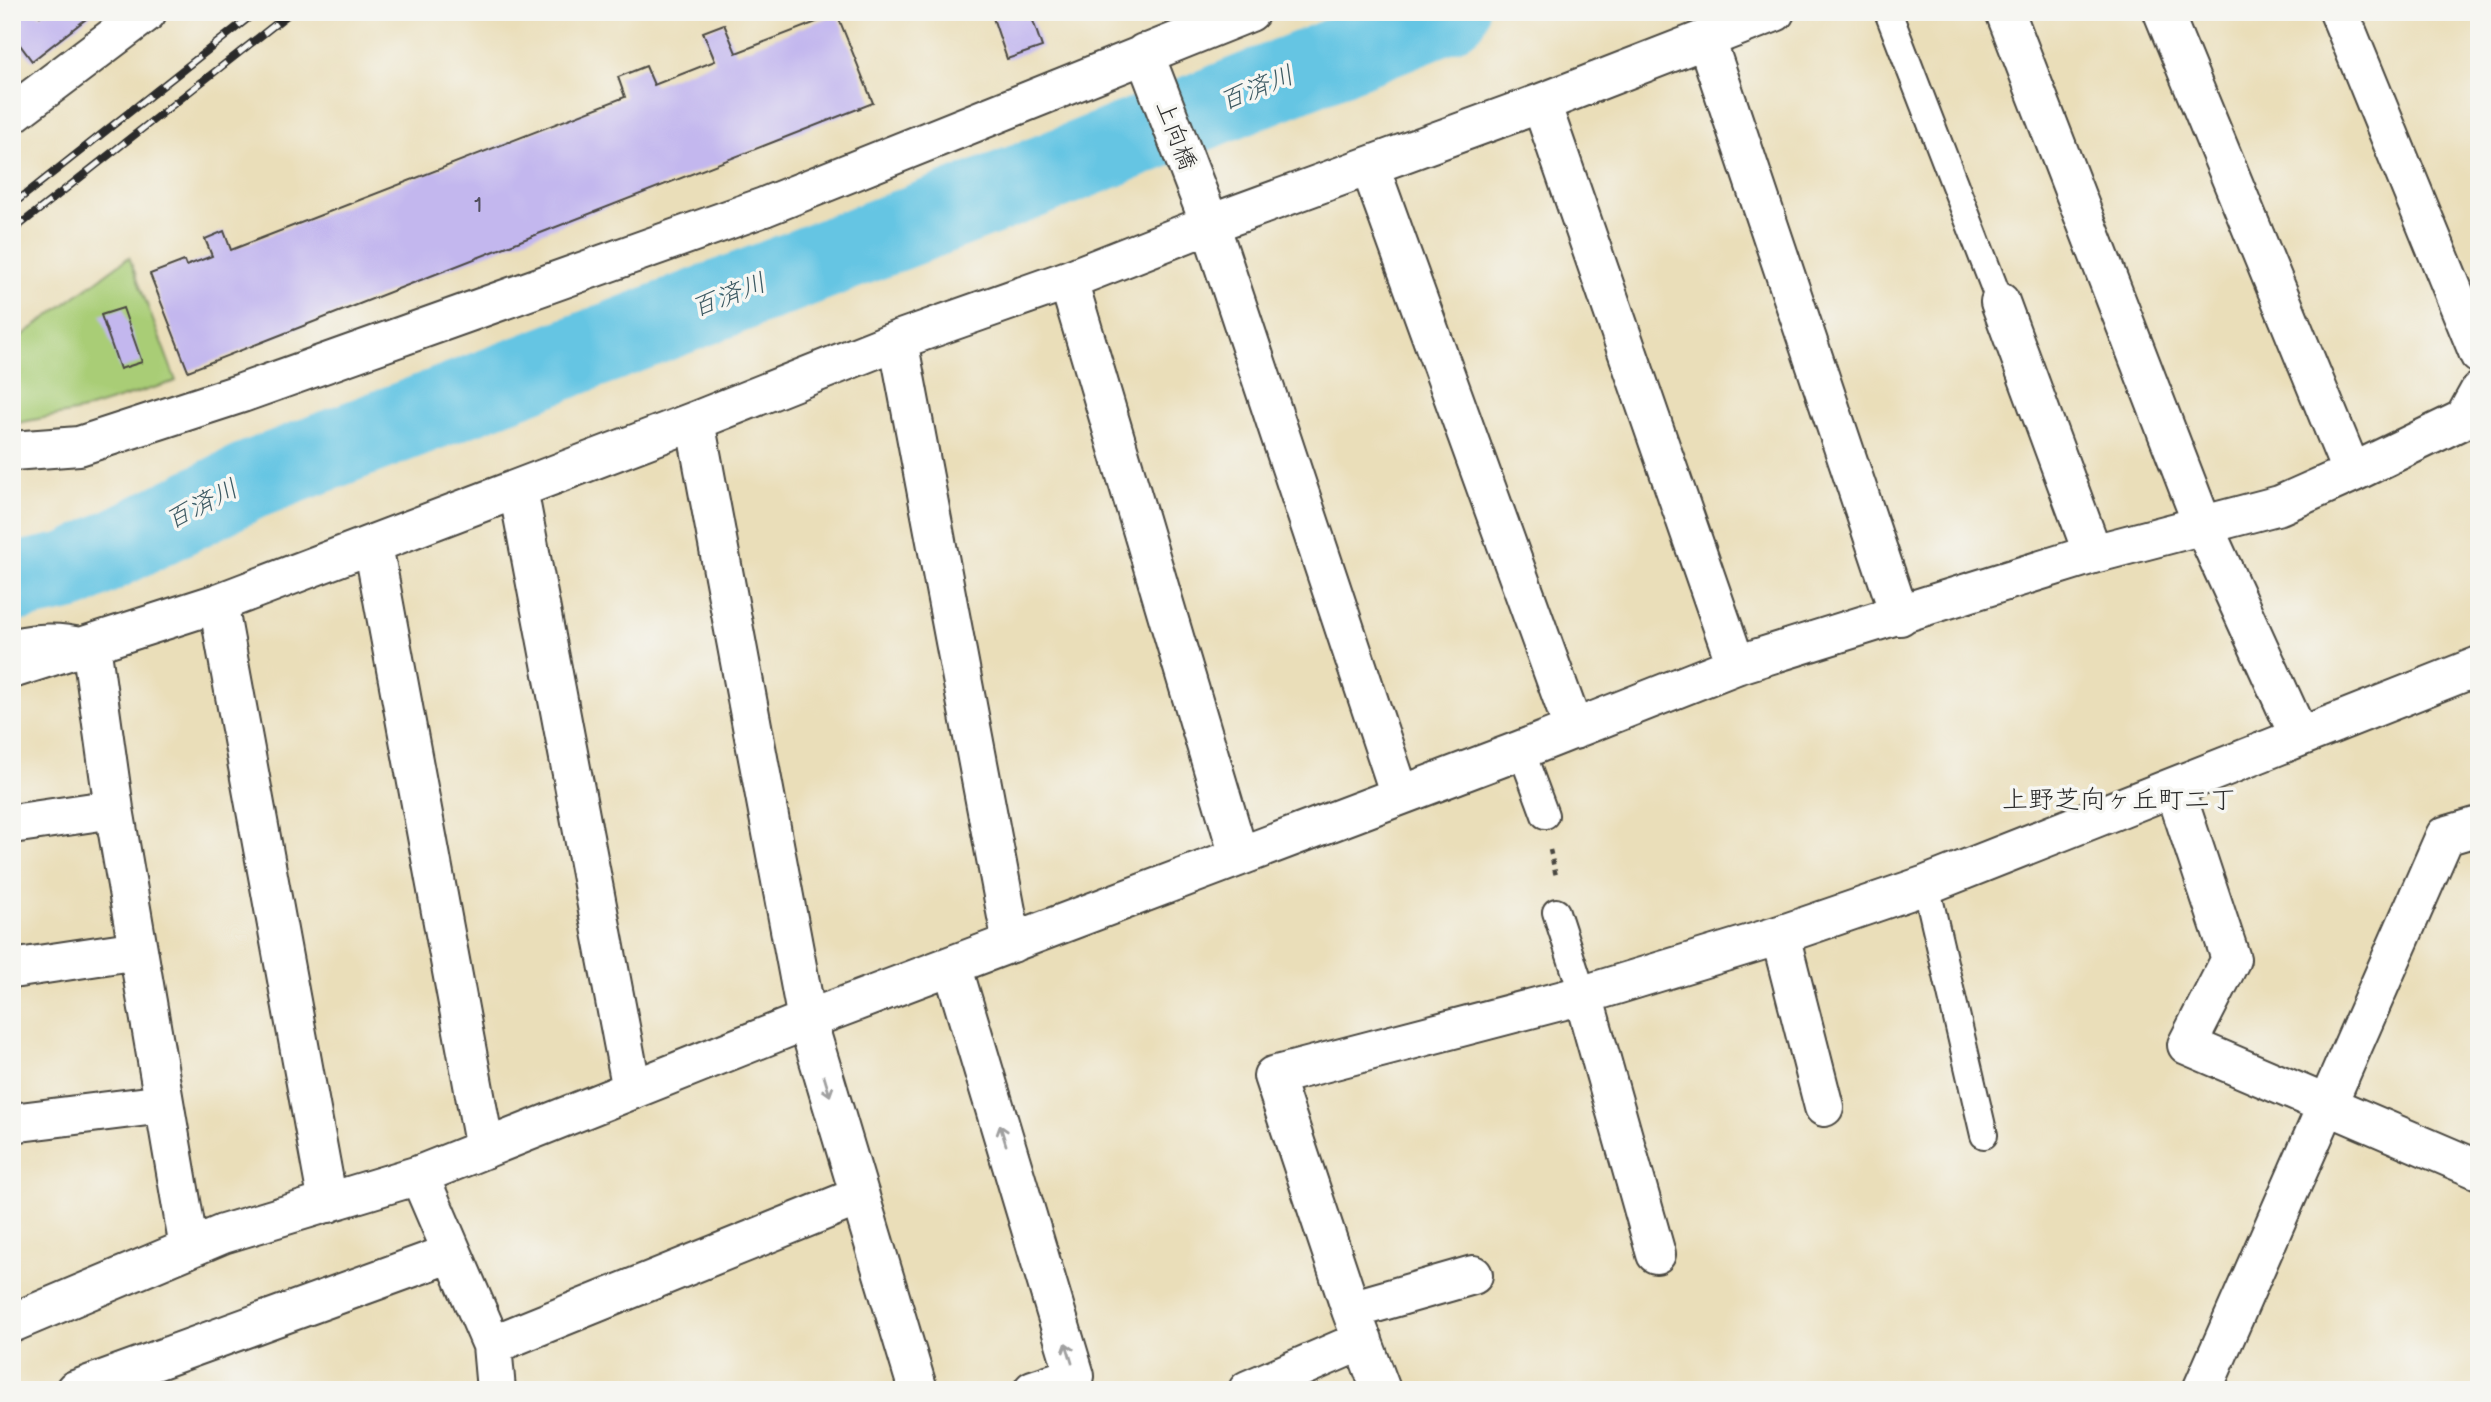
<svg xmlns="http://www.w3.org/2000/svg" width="2491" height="1402" viewBox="0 0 2491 1402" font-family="'Balsamiq Sans','Klee One',sans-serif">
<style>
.green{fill:#a9cd76;stroke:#6a7c50;stroke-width:2}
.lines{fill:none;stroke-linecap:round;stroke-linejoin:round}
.river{stroke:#65c5e3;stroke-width:79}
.building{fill:#c3b7ee}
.service-casing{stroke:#484640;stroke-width:30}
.minor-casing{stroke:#484640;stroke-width:42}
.tertiary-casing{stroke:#484640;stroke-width:42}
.path{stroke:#484640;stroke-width:4.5;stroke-dasharray:5 5;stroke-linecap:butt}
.service{stroke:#fff;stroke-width:26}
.minor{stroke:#fff;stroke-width:38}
.tertiary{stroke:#fff;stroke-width:38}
.rail-casing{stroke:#2b2b2b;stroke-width:8}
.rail{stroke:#f6f6f2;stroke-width:5;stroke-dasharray:16;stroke-linecap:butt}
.oneway{stroke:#a0a0a0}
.labels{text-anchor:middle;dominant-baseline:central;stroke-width:7;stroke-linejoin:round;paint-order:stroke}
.number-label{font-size:21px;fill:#514e5c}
.street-label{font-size:24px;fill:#2b2b2b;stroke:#f6f6f2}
.water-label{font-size:26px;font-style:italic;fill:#3c5962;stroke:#f6f6f2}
.neighbourhood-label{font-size:26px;fill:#2b2b2b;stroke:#f6f6f2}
</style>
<rect width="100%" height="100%" fill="#f6f6f2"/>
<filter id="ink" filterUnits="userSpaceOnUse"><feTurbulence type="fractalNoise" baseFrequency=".0143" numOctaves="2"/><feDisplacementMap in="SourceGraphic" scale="14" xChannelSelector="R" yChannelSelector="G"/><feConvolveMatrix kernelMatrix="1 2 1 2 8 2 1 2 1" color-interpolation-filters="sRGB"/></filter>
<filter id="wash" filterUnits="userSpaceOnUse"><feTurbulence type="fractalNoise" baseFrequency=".00686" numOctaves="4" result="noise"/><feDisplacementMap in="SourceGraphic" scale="28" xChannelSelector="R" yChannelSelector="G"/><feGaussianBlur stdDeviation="1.57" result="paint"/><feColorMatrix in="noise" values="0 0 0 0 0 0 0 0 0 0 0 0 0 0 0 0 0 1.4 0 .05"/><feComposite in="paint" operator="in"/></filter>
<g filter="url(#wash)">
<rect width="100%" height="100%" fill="#eadeb9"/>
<path class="green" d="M129,257L176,381L80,411L12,424V343Z"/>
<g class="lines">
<path class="river" d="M12,583L70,571L249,481L1020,184L1449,12"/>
</g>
<g id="blocks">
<path class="building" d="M12,12H37L40,16L44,12H95L32,61L12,34Z
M991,12H1030L1042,47L1007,59Z
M837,14L873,103L188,371L150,274L184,261L186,266L212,256L205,239L224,231L231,250L625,97L618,77L646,66L654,85L715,61L703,32L724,24L736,53Z
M123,308L142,362L120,369L101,315Z"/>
</g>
</g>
<g filter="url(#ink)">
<use href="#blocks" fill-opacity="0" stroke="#484640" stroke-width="2"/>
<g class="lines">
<defs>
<path id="service" d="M1888,12L2000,302
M12,642C37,637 58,635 83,642
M1521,750L1545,815
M1926,885L1984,1135
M1556,912L1583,995"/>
<path id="minor" d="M2005,12L2202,523L2299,736
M2163,12L2352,473
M2339,12L2479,354
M1706,39L1900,616
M1144,53L1210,224L1400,795
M1541,103L1736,665
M1370,167L1574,730
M1068,280L1239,856
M2000,302L2093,554
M898,340L1012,943
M695,421L807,1020L918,1390
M12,451L79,446L242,393L764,207L1250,12
M518,489L632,1090
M373,545L485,1149
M218,603L328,1203
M91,645L114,809L189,1248
M12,669L218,603L695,421L898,340L1068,280L1210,224L1541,103L1775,12
M2174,787L2231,959L2187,1045L2479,1170
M12,824L114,809
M1780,935L1824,1107
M952,965L1075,1376L1033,1390
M12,969L138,950
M1583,995L1656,1254
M12,1123L164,1104
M419,1175L492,1345L496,1390
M1351,1310L1473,1275
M12,1323L223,1234L419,1175L807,1020L1521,750L1736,665L2093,554L2280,505L2352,473L2464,419L2479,392
M492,1345L860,1196
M75,1390L452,1253
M1248,1390L1363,1340
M1381,1390L1351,1310L1273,1076L1583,995L1780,935L1926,885L2479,666
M2202,1390L2445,836L2479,826"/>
<path id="tertiary" d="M12,114L147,12"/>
</defs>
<use href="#service" class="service-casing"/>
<use href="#minor" class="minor-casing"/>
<use href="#tertiary" class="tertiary-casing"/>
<path class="path" d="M1550,850L1556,876"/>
<use href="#service" class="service"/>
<use href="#minor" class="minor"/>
<use href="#tertiary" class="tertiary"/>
<defs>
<path id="rail" d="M12,205L256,12
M12,231L291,12"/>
</defs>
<use href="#rail" class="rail-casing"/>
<use href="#rail" class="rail"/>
</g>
<defs><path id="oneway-shaft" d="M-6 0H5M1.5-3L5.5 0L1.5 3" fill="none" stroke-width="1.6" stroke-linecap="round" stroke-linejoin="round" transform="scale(1.75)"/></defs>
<g class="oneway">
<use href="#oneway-shaft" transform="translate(827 1086) rotate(73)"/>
<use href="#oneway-shaft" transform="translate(1003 1135) rotate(-107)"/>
<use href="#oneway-shaft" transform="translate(1069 1353) rotate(-107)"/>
</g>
</g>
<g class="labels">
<g class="number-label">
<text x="478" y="205">1</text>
</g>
<g class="street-label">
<text transform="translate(1176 135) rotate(69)">上向橋</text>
</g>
<g class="water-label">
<text transform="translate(1257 89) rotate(-22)">百済川</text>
<text transform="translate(729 296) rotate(-21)">百済川</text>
<text transform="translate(202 505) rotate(-27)">百済川</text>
</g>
<g class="neighbourhood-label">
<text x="2119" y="800">上野芝向ヶ丘町二丁</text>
</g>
</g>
<rect width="2491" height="1402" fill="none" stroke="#f6f6f2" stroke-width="42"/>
</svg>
